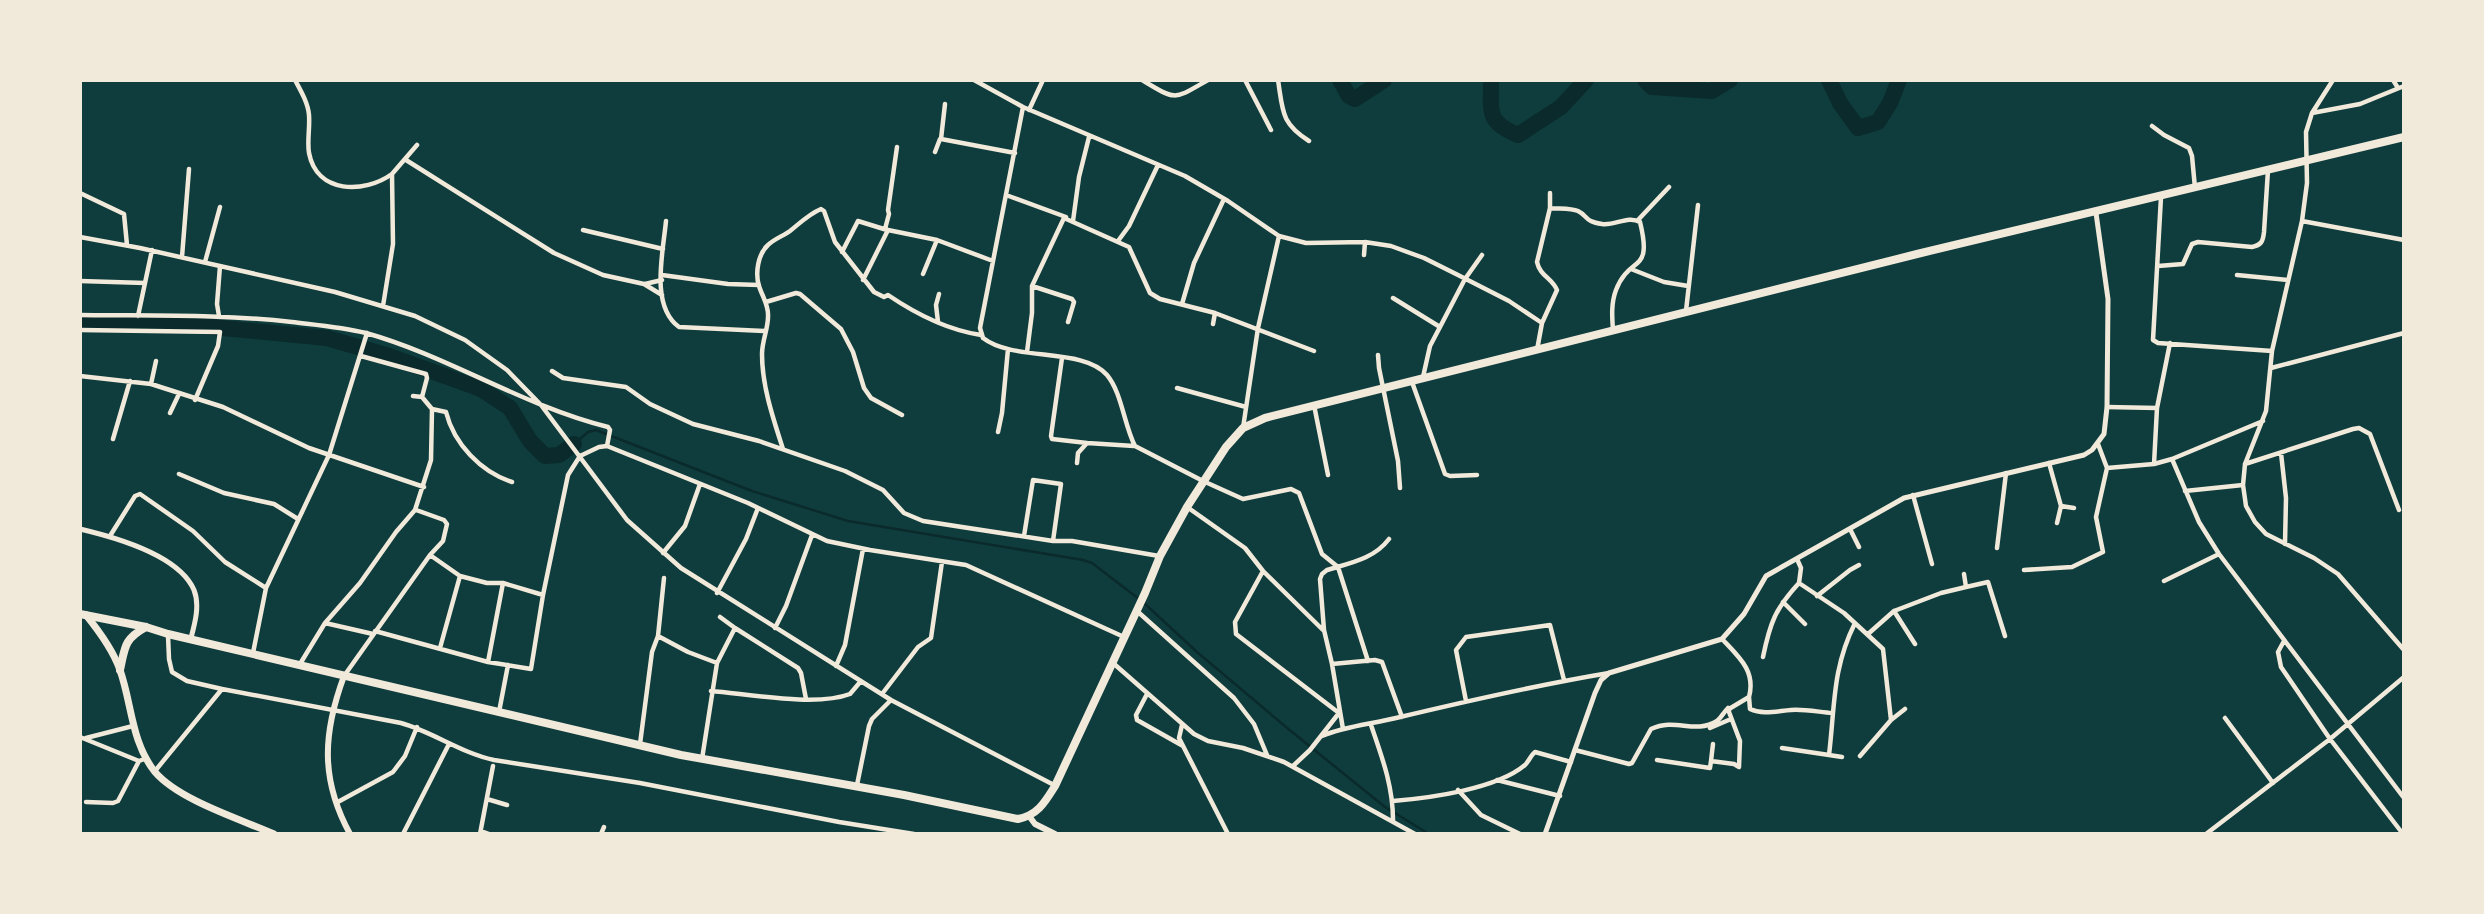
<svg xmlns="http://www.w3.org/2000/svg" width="2484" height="914" viewBox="0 0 2484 914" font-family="Bitter,serif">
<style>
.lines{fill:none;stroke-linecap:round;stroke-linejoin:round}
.stream{stroke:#0a2a2b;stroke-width:2.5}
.river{stroke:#0a2a2b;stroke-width:16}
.minor{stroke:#f1e9da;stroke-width:4.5}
.tertiary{stroke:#f1e9da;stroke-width:5}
.secondary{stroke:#f1e9da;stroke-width:6}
.primary{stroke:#f1e9da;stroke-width:7}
.trunk{stroke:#f1e9da;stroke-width:8}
</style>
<rect width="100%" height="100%" fill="#0f3d3e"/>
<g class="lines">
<path class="stream" d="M574,444L588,432L596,430L752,491L848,521L1083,560L1092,563L1139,599
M1144,603L1197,652L1286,727L1385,807L1429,834"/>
<path class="river" d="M1340,80L1349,96L1355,99L1384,80
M1491,80C1491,112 1486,122 1518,135L1561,107L1586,80
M1645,80L1652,87L1712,91L1730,80
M1829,80L1840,103L1858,128L1878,122L1890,103L1899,80
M80,322L150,321L327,338L389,356L481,389L510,408L530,441L545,456L559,455L574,444"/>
<path class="minor" d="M295,80C301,91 308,103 309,115C310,128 307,141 309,153C317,194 364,194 392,174
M974,80L1023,107L980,328L983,338C1014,362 1083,347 1107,375C1122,393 1124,425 1135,446L1203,481L1243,499L1291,489L1299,493L1322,554L1338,567L1368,661
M1142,80C1177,101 1173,100 1208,80
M1245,80L1271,130
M1278,80C1283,112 1281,123 1309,141
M2333,80L2312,113L2306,132L2307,183L2302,221L2404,240
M2393,80L2398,88
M945,104L941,139L1015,153
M1023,107L1185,176L1228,201L1279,236L1306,243L1365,242L1391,246L1424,258L1458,275L1509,301L1542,323
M1029,110L1043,80
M2312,113L2360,104L2404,86
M2152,126L2164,135L2189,148L2192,156L2195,188
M935,152L940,139
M406,160L554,253L603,275L644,284L662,295
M80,193L124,214L127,245
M1006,195L1066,217
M2161,197L2153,340L2158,343L2272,351
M1550,208C1558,209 1571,208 1578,211C1588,216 1585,222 1602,224C1615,226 1628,215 1640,222C1653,275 1630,254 1616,290C1611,303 1612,317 1613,330
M1638,220L1669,187
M666,221C663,253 650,306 679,327L765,331
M1073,221L1079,177L1089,137
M2302,221L2272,351L2266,411L2245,464L2243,485L2246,506L2255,522L2266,534L2314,558L2338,574L2404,650
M885,229L889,214L888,210L897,147
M583,230L663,249
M80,237L140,248L335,292L415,316L465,340L507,370L541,405L627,520L681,568L891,700L1054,785
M1118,241L1129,226L1158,165
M842,252L858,221L887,230
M1364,255L1365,242
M182,257L189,169
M205,262L220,207
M2158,266L2183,264L2192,244L2198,242L2252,247C2261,245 2263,242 2264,232L2268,170
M1631,269L1664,282L1688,286
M923,274L937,240
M662,275L728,284L759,285
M2237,275L2288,280
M863,280L888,230L937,240L993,261
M80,281L145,283
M645,284L662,280
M1032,286L1072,299L1074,302L1068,322
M1393,298L1440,327L1465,279L1482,255
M766,302L796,293L800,294L841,329L853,352L864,388L871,398L902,415
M1182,304L1194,263L1224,199
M383,306L393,244L392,174L417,145
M1686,311L1698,205
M80,315C151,316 222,314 292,322C317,325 342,327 366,333C448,356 523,406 608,427L610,430L607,446
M138,316L152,250
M219,316L217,304L220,266
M938,322L936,305L939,294
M1213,324L1215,313L1314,351
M80,330L220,332L218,346L195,400
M1537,350L1542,323L1557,290C1552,278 1540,276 1537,262L1550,208V193
M1027,352L1032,313V286L1064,218L1129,247L1150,293L1160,299L1215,313
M1378,355L1379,368L1398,461L1400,488
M361,356L426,374L427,378L422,397
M1062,358L1051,436L1052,439L1087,443
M2271,368L2404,333
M552,371L563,378L626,387L650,404L693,424L759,441L845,471L883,490L904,513L923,521L1053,541H1072L1159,556
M80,376L151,384L223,407L309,448L424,487
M1423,377L1430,346L1440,327
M1412,382L1445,474L1450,476L1477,475
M151,384L156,361
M1177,388L1246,407
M1314,405L1328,475
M2107,407L2157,408
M432,409L446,412C454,444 481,472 512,482
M170,413L179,394
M1243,428L1258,328L1279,236
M998,432L1002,413L1008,349
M113,439L130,381
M2098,444L2107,468L2154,464L2172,459L2263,421
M783,449C773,418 762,386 762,354C762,341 768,329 768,317C769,305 762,296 759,286C755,273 758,254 768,245C774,239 783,236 790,231C800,223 809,214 821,209L824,211L835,242L874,292L884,297L888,295C916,314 947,330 981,335
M2281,453L2286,498L2285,544
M2172,459L2199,522L2219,554L2404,798
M1077,463L1078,453L1087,443L1134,446
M2049,463L2061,506L2074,508
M2154,464L2157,408L2170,343
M2245,464L2353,429L2359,428L2370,434L2399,510
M179,474L224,493L274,504L298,519
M2185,491L2243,485
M1913,495L1932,564
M1187,507L1245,548L1263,571L1235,622L1236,634L1339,713L1310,750L1293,766
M416,510L444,520L447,524L443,541L430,555
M2057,523L2061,506
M1850,529L1859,547
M110,536L135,496L140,494L193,531L225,562L266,588
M1024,536L1033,480L1061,484L1053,541
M1997,548L2006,473
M663,553L685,526L700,484
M1797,559L1801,568L1799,583L1844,613L1883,649L1891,720L1860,756
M2024,570L2072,567L2103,552L2096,517L2107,468
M1263,571L1323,630
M1964,574L1966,587L1988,582L2005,636
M2164,581L2219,554
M717,593L746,539L758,508
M1817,596L1850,570L1859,565
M1783,602L1805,624
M1137,611L1234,698L1254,724L1267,755
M1894,611L1941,593L1966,587
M720,617L735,628
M325,623L373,634
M775,628L786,606L812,535
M375,631L488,662L531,669L543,595L568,475L580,456L599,447L607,446L748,503L827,541L870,550L966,565L1124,637
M1868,634L1894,611L1915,644
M168,635L169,659L172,672L187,681L222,689
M658,636L688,652L717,663
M2284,641L2278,652L2281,667L2330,739L2403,834
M440,648L460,576
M253,653L266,588L329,455L367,333
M1763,657C1770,623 1775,609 1799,583
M488,662L503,583
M1113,663L1194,734L1208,741L1243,748L1284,762L1415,834
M300,664L325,623L360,583L396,532L415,510L431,460L432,409L422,397L413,396
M1332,664L1375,660L1382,662L1402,717
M836,666L845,645L863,549
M344,676L430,555L460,576L487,583H503L543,595
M711,691C748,694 816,707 850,694L861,681
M882,694L918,647L931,638L942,562
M1147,694L1136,715L1137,720L1183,746
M1749,697L1750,709C1763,715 1777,711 1791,710C1804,709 1819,712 1832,713
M1466,701L1456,650L1466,637L1550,625L1564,680
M499,712L508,665
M2225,718L2273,783
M1891,720L1905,709
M1182,725L1179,738L1228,834
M1371,725C1382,757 1393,786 1393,820
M1710,728L1731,719
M1343,729L1332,664L1324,630L1320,579L1322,574L1327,570C1350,563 1374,559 1389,539
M1322,736C1345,726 1372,724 1396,718C1467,701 1537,685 1609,673
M80,737L139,761L147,758
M86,738L133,726
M640,744L652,652L658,636L664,578
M1782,748L1829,755C1835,706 1832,669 1855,623
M1575,750L1629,764L1632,763L1651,729C1676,717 1694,735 1717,721C1721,718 1724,712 1728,708
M1829,755L1842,757
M702,759L717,663L735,628L798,668L801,673L806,699
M1657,760L1710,768L1711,761L1734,764L1739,767L1740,741L1729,712V709L1749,697C1756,671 1739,657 1722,639
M1711,761L1713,744
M155,771L222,689L401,723C433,732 461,753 494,760L640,783L839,822L914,834
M1497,780L1560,796
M857,785L869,726L872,719L891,700
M1458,790L1481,815L1520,834
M487,799L507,805
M1393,801C1430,798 1497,789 1525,765C1529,761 1531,755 1535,752L1571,762
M86,802L113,803L118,801L139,761
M336,803L393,772L405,756L417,727
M481,831L489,834
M403,834L449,744
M480,834L493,766
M601,834L604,827
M2206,834L2330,739L2404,677"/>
<path class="tertiary" d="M80,529C114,537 179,555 194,590C200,605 195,623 191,638
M1545,834L1595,693L1601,680L1609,673L1722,639L1744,614L1766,576L1904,498L2084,455L2092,450L2104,434L2107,407L2108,299L2096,213"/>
<path class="secondary" d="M344,676C323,733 320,779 350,834
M1029,816L1035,824L1055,834"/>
<path class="primary" d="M86,615C99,631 113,650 120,670C132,704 131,742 155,772C179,800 240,819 274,834"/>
<path class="trunk" d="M80,614L146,627L168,634L681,755L904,795L1018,819C1038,815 1045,802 1055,786L1145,593L1160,556L1187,507L1226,447L1243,428L1265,418L1917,254L2404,137
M120,670C125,647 124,639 146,627"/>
</g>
<rect width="2484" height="914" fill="none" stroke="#f1e9da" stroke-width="164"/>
</svg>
